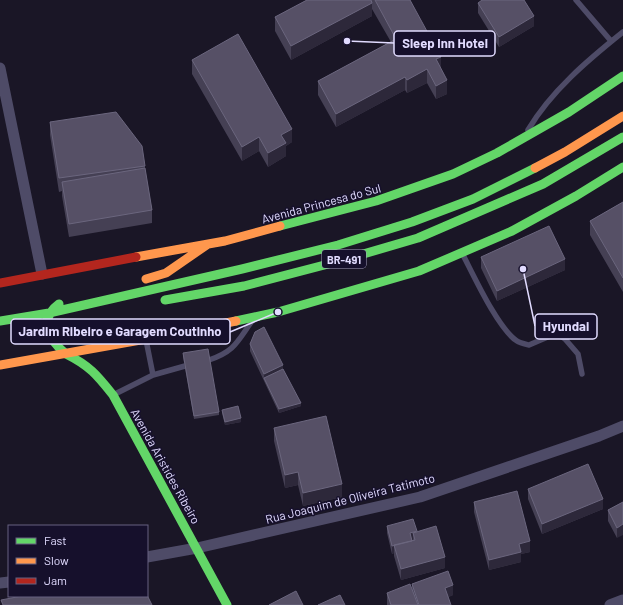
<svg xmlns="http://www.w3.org/2000/svg" width="623" height="605" viewBox="0 0 623 605" font-family="Barlow,sans-serif">
<style>
.lines{fill:none;stroke-linecap:round;stroke-linejoin:round}
.lane{stroke:#4e4b67;stroke-width:5.5}
.street{stroke:#4e4b67;stroke-width:11}
.fast{stroke:#63d668;stroke-width:9}
.slow{stroke:#ff974d;stroke-width:9}
.jam{stroke:#b3261e;stroke-width:9}
.wall{fill:#454054}
.shaded-wall{fill:#2d283a}
.building{fill:#565066;stroke:#6b667e}
.labels{text-anchor:middle;dominant-baseline:central;stroke-width:3;stroke-linejoin:round;paint-order:stroke}
.shield{fill:#16102c;stroke:#a49ec0;stroke-width:1}
.shield-label{font-size:11px;font-weight:bold;fill:#e1dbff}
.street-label{font-size:12px;fill:#e1dbff;stroke:#16102c}
.leader{fill:none;stroke:#e1dbff;stroke-width:1.5}
.callout-dot{fill:#e1dbff;stroke:#16102c;stroke-width:1.5}
.callout{fill:#16102c;stroke:#e1dbff;stroke-width:1.5}
.callout-label{font-size:13px;text-anchor:middle;font-weight:bold;fill:#e1dbff}
</style>
<rect width="100%" height="100%" fill="#1a1626"/>
<g class="lines">
<path class="lane" d="M576,0L611,41
M528,130C551,91 588,60 623,32
M462,253C473,274 498,329 517,341C520,343 525,344 529,345L557,333L565,339L578,354L582,374
M146,340L153,375
M209,360C235,351 237,342 252,321
M115,394L153,375L185,366"/>
<path class="street" d="M0,68L42,274
M147,557L197,548L420,497L599,436L623,426
M0,583L9,582
M610,605L623,600"/>
<path class="fast" d="M280,226L376,201L453,174L497,153L569,112L623,76
M165,300L244,286L336,262L418,238L543,184L623,137
M59,304C37,320 49,340 66,354
M0,321L49,313L242,269L338,245L412,222L473,199L535,168
M236,321L278,312L419,271L512,231L576,196L623,167
M66,354C90,366 97,375 113,395L227,605"/>
<path class="slow" d="M535,168L565,152L623,116
M136,257L225,241L280,226
M146,279L166,273L208,244
M0,365L146,339L236,321"/>
<path class="jam" d="M0,283L136,257"/>
</g>
<path class="wall" d="M307,0H410L441,69L447,94L436,99L427,83L407,93L405,90L336,127L318,95V81L391,42L372,9V16L291,60L275,31V17Z
M478,3L534,26L499,47L478,13Z
M192,60L292,142L286,146V156L268,167L259,151L242,161L192,74Z
M50,122L145,166V171L152,210V223L69,237L62,196V191L59,192L50,135Z
M623,202V292L590,235V221Z
M481,257L565,270L497,301L481,268Z
M250,344L283,369L301,406L279,413L250,351Z
M183,353L219,412V415L194,419L183,357Z
M222,410L241,422L225,425L222,413Z
M274,428L342,497L303,506L298,485L285,488L274,441Z
M528,489L603,509L542,534L528,499Z
M474,502L530,552L521,554V562L489,570L474,512Z
M623,502L617,538L608,521V510Z
M387,526L417,532L445,568L401,580L394,556V553L392,554L387,533Z
M412,584L453,595L448,597L451,605H387V593L412,590Z"/>
<path class="shaded-wall" d="M372,3V16L291,60V46Z
M534,16V26L499,47V37Z
M441,57V70L436,59Z
M427,69V83L407,93V80Z
M405,77V90L336,127V114Z
M447,80V94L436,99V86Z
M292,129V142L286,146V156L268,167V153L281,135Z
M259,137V151L242,161V147Z
M565,259V270L497,301V291Z
M283,365V373L264,378V374Z
M301,403V406L279,413V409Z
M241,418V422L225,425V422Z
M298,472V485L285,488V475Z
M342,484V497L303,506V493Z
M603,499V509L542,534V524Z
M623,524V535L617,538V528Z
M410,533H413V540H410Z
M530,541V552L521,554V562L489,570V560L519,544Z
M392,546H394V553L392,554Z
M445,557V568L401,580V569Z
M453,585V595L445,599V588Z"/>
<path class="building" d="M307,0H371L372,3L291,46L275,17Z
M375,0H410L441,57L436,59L447,80L436,86L427,69L407,80L405,77L336,114L318,81L396,39Z
M482,0H524L534,16L499,37L478,3Z
M238,34L292,129L281,135L286,143L268,153L259,137L242,147L192,60Z
M116,112L142,146L145,166L59,178L50,122Z
M145,168L152,210L69,224L62,182Z
M623,202V278L590,221Z
M549,226L565,259L497,291L481,257Z
M264,327L283,365L264,374L250,344L255,332Z
M208,349L219,412L194,416L183,353Z
M283,369L301,403L279,409L264,378Z
M238,406L241,418L225,422L222,410Z
M326,416L342,484L303,493L298,472L285,475L274,428Z
M588,464L603,499L542,524L528,489Z
M517,491L530,541L519,544L521,552L489,560L474,502Z
M623,502V524L617,528L608,510Z
M413,519L417,531L410,533L412,541L392,546L387,526Z
M436,526L445,557L401,569L394,545L415,540L413,533Z
M448,571L453,585L445,588L451,605H419L412,584Z
M410,584L418,605H391L387,593Z
M296,591L303,605H269Z
M147,595L152,605H3L1,600L22,596H147Z
M340,595L345,605H318Z"/>
<g class="labels">
<rect class="shield" x="322" y="250" width="44" height="18" rx="3"/>
<g class="shield-label">
<text x="344" y="259">BR-491</text>
</g>
<g class="street-label">
<text transform="translate(321 203) rotate(-15)">Avenida Princesa do Sul</text>
<text transform="translate(166 466) rotate(61)">Avenida Aristides Ribeiro</text>
<text transform="translate(350 498) rotate(-14)">Rua Joaquim de Oliveira Tatimoto</text>
</g>
</g>
<path class="leader" d="M347 41L394 43M523 269L535 326M278 312L230 332"/>
<g class="callout-dot">
<circle cx="347" cy="41" r="4"/>
<circle cx="523" cy="269" r="4"/>
<circle cx="278" cy="312" r="4"/>
</g>
<g class="callout">
<rect x="394" y="31" width="101" height="25" rx="4"/>
<rect x="535" y="314" width="62" height="25" rx="4"/>
<rect x="11" y="319" width="219" height="25" rx="4"/>
</g>
<g class="callout-label">
<text x="445" y="48">Sleep Inn Hotel</text>
<text x="566" y="331">Hyundai</text>
<text x="120" y="336">Jardim Ribeiro e Garagem Coutinho</text>
</g>
<rect x="8" y="525" width="140" height="72" fill="#16102c" stroke="#676180"/>
<rect x="16" y="538" width="20" height="6" fill="#63d668" stroke="#676180"/>
<text x="44" y="545" font-size="12" fill="#e1dbff">Fast</text>
<rect x="16" y="558" width="20" height="6" fill="#ff974d" stroke="#676180"/>
<text x="44" y="565" font-size="12" fill="#e1dbff">Slow</text>
<rect x="16" y="578" width="20" height="6" fill="#b3261e" stroke="#676180"/>
<text x="44" y="585" font-size="12" fill="#e1dbff">Jam</text>
</svg>
